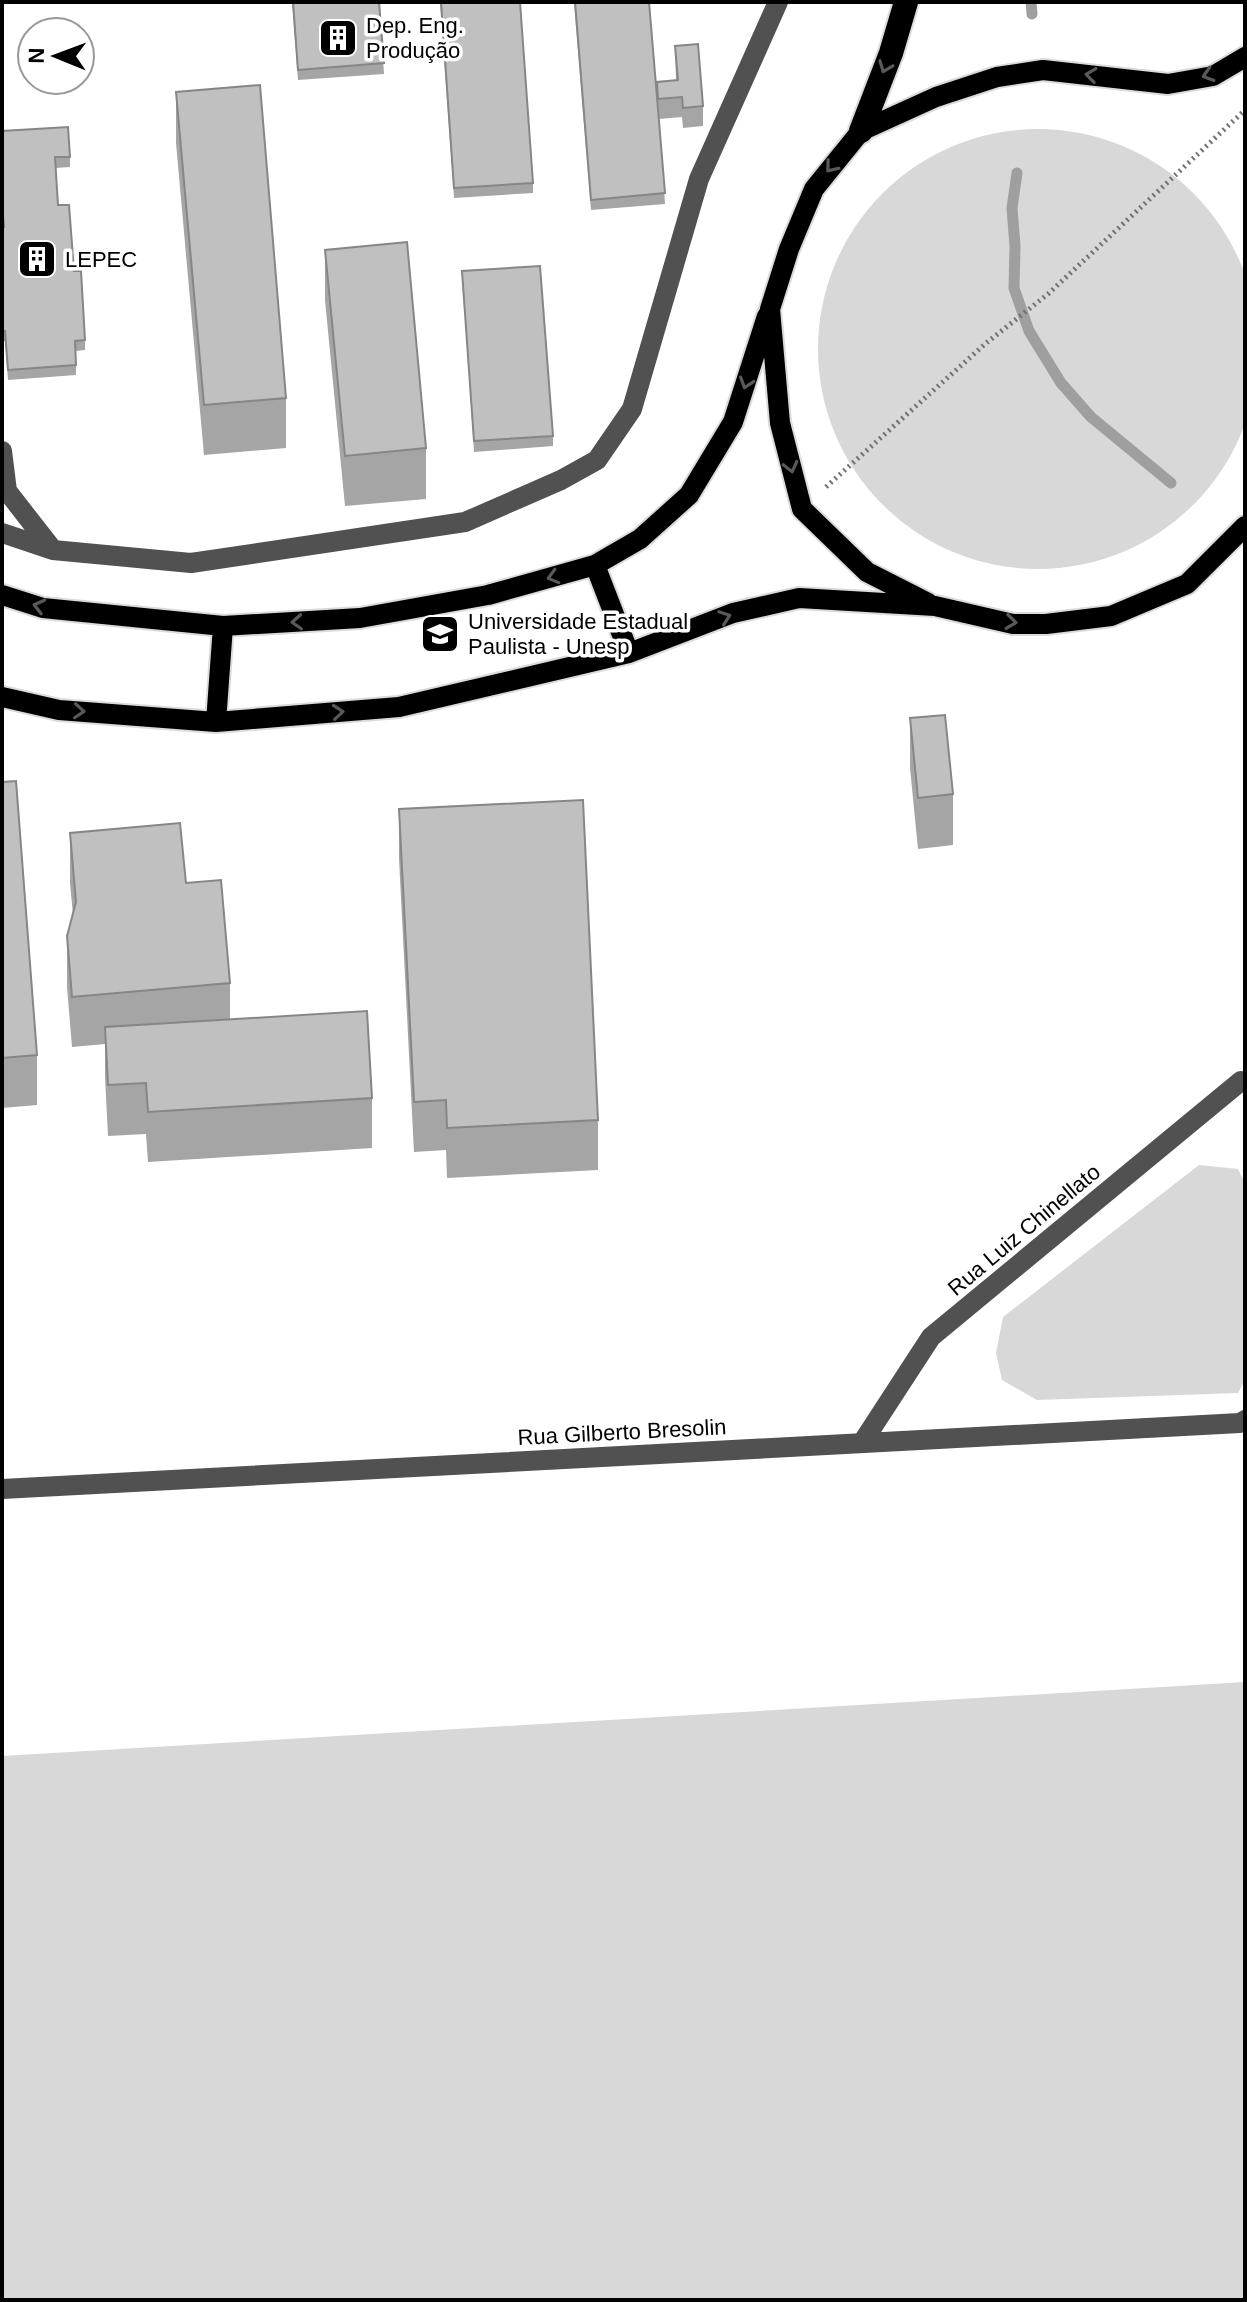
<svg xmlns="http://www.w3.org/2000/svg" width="1247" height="2302" viewBox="0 0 1247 2302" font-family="Arial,sans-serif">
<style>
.green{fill:#d8d8d8}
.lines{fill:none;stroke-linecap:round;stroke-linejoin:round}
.stream{stroke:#9f9f9f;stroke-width:11}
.major-casing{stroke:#dbdbdb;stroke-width:24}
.highway-casing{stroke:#dbdbdb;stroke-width:28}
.path{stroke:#737373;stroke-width:5;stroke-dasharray:2 4;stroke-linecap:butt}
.minor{stroke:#515151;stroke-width:20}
.major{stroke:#000;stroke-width:20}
.highway{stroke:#000;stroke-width:24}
.wall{fill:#a5a5a5}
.building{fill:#c0c0c0;stroke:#868686;stroke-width:2}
.oneway{stroke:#595959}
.labels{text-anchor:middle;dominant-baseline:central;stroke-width:7;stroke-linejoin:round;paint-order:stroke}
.poi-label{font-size:22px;fill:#000;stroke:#fff;text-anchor:start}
.street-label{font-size:22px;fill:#000;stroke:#fff}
</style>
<rect width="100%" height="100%" fill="#fff"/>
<path class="green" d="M818 349a220 220 0 1 1 440 0a220 220 0 1 1-440 0Z
M1199,1165L1238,1169L1245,1183V1380L1238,1393L1037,1400L1002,1380L996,1353L1003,1317Z
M1245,1682V2300H2V1756Z"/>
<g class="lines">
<path class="stream" d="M1031,2L1032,14
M1017,173L1012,208L1015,246L1014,288L1029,331L1061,383L1091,417L1171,483"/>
<defs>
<path id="major" d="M595,565L629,653
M2,595L43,608L223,626L360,618L488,595L595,565L640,539L689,495L733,422L767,316
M928,603L867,572L802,509L780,423L770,309L789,249L814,189L861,131L936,97L997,77L1043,70L1168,84L1213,76L1245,57
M2,697L59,710L216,722L399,707L629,653L733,613L799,598L935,606L1013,624H1046L1111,616L1187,584L1245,526
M216,722L223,626"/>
<path id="highway" d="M861,131L891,53L906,2"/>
</defs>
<use href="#major" class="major-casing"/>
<use href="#highway" class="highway-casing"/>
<path class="path" d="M826,487L985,344L1048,294L1245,110"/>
<path class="minor" d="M2,451L7,491L53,550
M2,533L53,550L191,563L465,522L561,480L597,460L632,409L699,179L778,2
M862,1443L931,1337L1241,1081L1245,1082
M2,1489L1240,1423L1245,1420"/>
<use href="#major" class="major"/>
<use href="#highway" class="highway"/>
</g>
<path class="wall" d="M292,2H379L384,74L298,80Z
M440,2L533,183V193L454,198Z
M574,2H649L657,97L676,80L675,46L703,106V126L683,128L682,117L659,119L665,204L591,210Z
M176,92L286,398V448L204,455L176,143Z
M2,131L70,157V167L55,168L58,205L74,271L85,340V350L76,351V375L8,380L5,341H2Z
M325,250L426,448V499L345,506L325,300Z
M462,271L553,436V446L474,452Z
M910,718L953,794V845L918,849L910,768Z
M2,782L37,1055V1105L2,1108Z
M399,809L598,1120V1170L447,1178L446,1150L414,1152L399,859Z
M70,833L186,883L230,983V1019L372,1098V1148L148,1162L146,1134L108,1136L105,1077V1044L72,1047L67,987V936L73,915L70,883Z"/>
<path class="building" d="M293,2H379L384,63L298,70Z
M441,2H520L533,183L454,188Z
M575,2H649L665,193L591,200Z
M698,44L703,106L683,108L682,97L658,99L657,82L678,80L675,46Z
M260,85L286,398L204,405L176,92Z
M68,127L70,157H55L58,205H69L74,271H81L85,340L75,341L76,365L8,370L5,331H2V227H4L2,204V131Z
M407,242L426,448L345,456L325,250Z
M540,266L553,436L474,441L462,271Z
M945,715L953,794L918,798L910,718Z
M16,781L37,1055L2,1058V782Z
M583,800L598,1120L447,1128L446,1100L414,1102L399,809Z
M180,823L186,883L221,880L230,983L72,997L67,936L76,902L70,833Z
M367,1011L372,1098L148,1112L146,1083L108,1085L105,1027Z"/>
<defs><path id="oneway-chevron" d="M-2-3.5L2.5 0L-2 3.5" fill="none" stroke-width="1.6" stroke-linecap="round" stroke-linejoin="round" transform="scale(2)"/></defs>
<g class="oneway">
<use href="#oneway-chevron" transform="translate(885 67) rotate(111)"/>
<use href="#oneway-chevron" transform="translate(1091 75) rotate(-173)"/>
<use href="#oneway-chevron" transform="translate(1208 75) rotate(163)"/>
<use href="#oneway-chevron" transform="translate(831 167) rotate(129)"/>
<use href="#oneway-chevron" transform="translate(746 383) rotate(108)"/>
<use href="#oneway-chevron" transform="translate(791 467) rotate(76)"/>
<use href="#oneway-chevron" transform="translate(553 577) rotate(164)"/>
<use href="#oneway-chevron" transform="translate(39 606) rotate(-166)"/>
<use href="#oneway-chevron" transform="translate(725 617) rotate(-20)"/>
<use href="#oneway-chevron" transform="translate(297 622) rotate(177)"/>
<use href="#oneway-chevron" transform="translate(1011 622) rotate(7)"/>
<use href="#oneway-chevron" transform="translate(79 711) rotate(4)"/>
<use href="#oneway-chevron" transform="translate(338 712) rotate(-5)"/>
</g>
<defs>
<symbol id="building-square" viewBox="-11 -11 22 22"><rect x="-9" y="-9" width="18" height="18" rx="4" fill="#000" stroke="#fff"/><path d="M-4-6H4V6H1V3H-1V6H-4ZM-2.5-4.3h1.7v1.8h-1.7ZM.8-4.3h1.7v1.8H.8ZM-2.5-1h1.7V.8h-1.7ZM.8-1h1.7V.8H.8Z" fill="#fff"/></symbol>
<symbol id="university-square" viewBox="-11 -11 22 22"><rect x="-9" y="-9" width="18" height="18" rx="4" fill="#000" stroke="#fff"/><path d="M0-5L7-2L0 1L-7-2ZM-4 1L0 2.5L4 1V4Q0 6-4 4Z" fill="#fff"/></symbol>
</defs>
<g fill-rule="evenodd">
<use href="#building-square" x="316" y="16" width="44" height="44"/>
<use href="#building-square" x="15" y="237" width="44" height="44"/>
<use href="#university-square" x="418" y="612" width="44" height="44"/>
</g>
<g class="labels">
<g class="poi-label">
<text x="366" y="25">Dep. Eng.<tspan x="366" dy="25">Produção</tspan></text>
<text x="65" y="259">LEPEC</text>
<text x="468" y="621">Universidade Estadual<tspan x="468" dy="25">Paulista - Unesp</tspan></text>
</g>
<g class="street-label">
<text transform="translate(1024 1230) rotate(-40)">Rua Luiz Chinellato</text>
<text transform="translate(622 1432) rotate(-3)">Rua Gilberto Bresolin</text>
</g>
</g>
<rect width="1247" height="2302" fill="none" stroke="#000000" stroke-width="8"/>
<g transform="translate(56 56) rotate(271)"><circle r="38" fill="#ffffff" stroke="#999999" stroke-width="2"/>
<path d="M0-6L14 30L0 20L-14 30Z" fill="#000000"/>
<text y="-12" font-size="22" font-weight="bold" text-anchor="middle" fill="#000000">N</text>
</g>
</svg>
